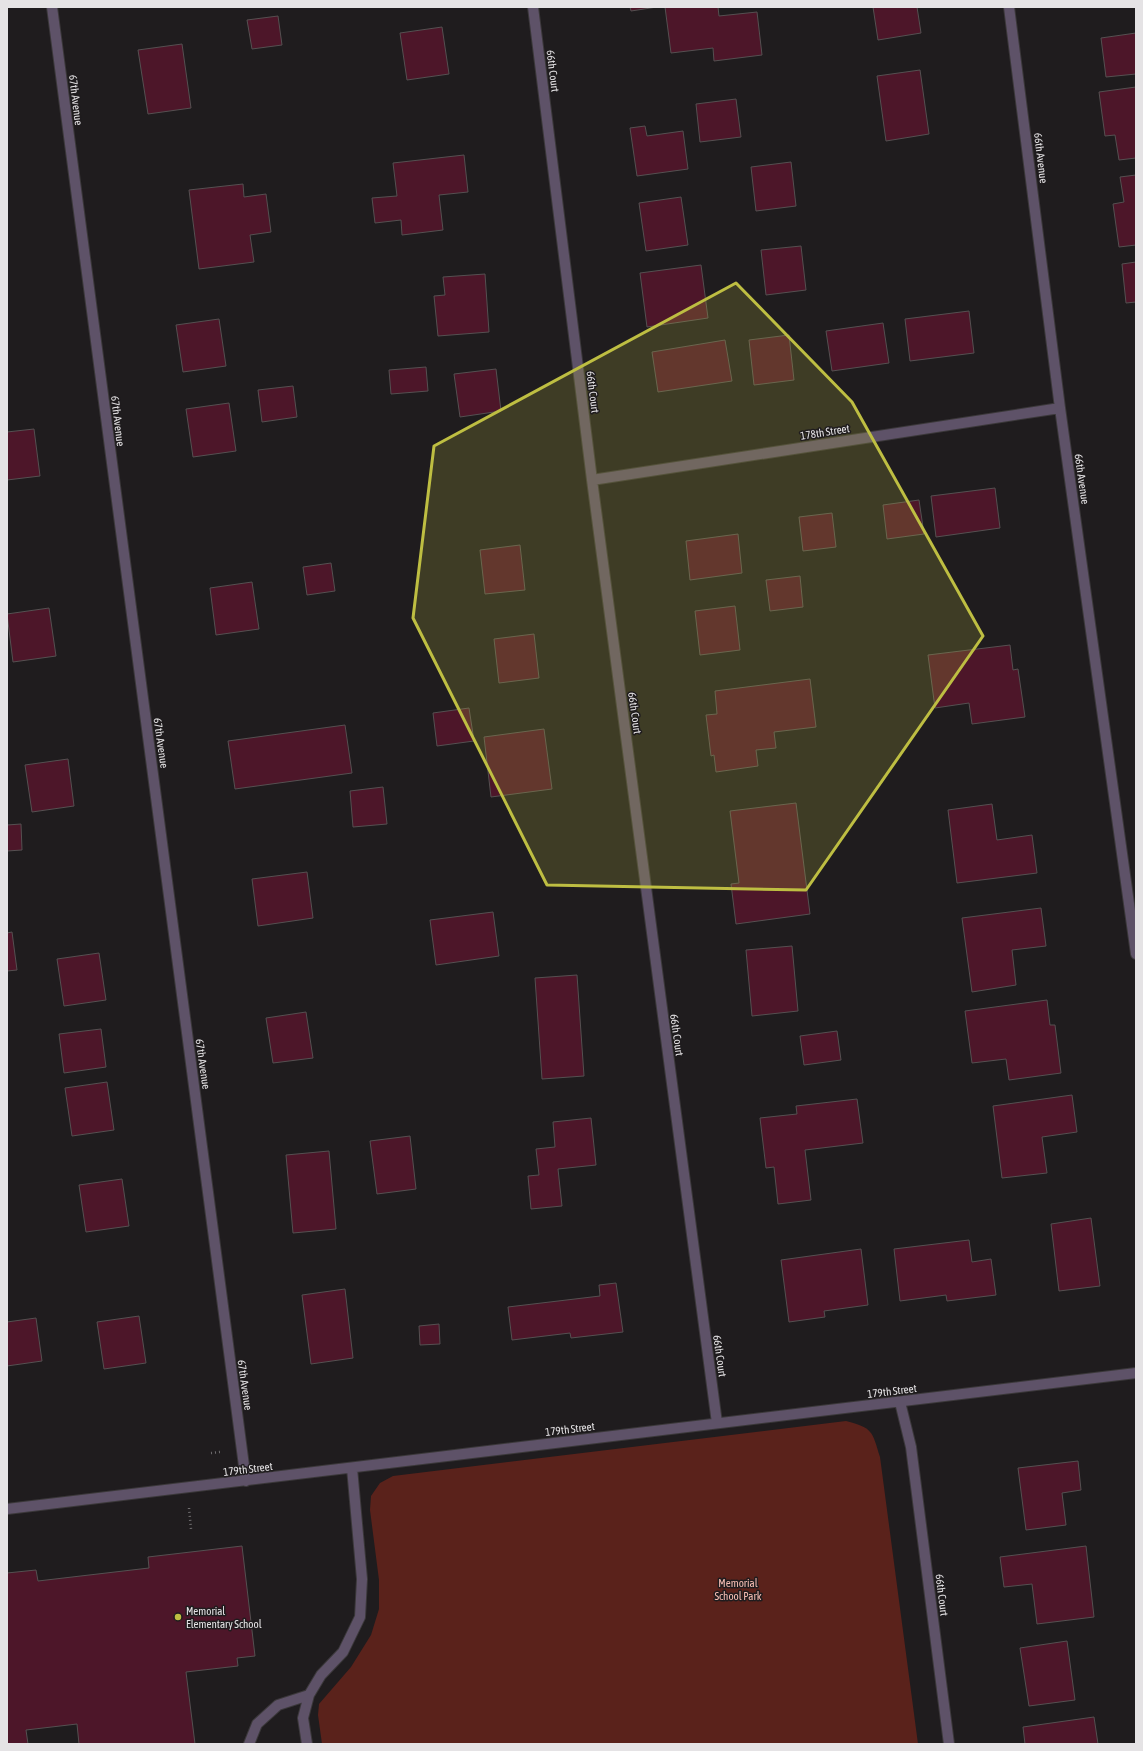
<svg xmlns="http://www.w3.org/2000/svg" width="1143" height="1751" viewBox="0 0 1143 1751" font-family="'Asap Condensed',sans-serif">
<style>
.green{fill:#5a221b}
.building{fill:#4d1629;stroke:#555051}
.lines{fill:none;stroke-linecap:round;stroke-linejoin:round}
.minor-casing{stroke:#3b383a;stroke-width:12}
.path{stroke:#6f6d6f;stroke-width:2.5;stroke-dasharray:1 3;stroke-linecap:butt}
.minor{stroke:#5e5268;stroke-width:10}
.marked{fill:#bebe42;fill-opacity:0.2;stroke:#bebe42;stroke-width:3;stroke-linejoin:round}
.poi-dot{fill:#bebe42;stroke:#1f1c1e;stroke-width:1.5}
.labels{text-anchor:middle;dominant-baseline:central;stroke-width:3;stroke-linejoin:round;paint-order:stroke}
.street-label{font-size:11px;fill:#e5e3e5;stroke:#1f1c1e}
.park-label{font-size:11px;fill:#f9bfb5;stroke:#1f1c1e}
.poi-label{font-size:11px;fill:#e5e3e5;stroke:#1f1c1e;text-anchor:start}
</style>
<rect width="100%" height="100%" fill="#1f1c1e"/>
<path class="green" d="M846,1421C873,1428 872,1431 880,1457L918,1744H322L318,1715L319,1704L351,1667L371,1635L379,1609V1580L370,1510L371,1496L380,1483L393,1476Z"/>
<path class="building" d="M630,7H657L631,11Z
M665,7H718L719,16L757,12L762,55L714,61L713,48L671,53Z
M873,7H917L921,33L878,40Z
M278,16L282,45L252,49L247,20Z
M442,27L449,74L407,80L400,33Z
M1136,33V74L1106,77L1101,38Z
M182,44L191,108L148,114L138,50Z
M920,70L929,134L886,141L877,76Z
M1136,87V158L1119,160L1115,135L1105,136L1099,92Z
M736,99L741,137L700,142L696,104Z
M645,126L647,136L683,131L688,169L637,176L630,128Z
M464,155L468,192L439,195L443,230L402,235L401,220L375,223L372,198L397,196L393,163Z
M791,162L796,206L756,211L751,167Z
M1136,175V245L1119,247L1113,204L1124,202L1120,177Z
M243,184L244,197L266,194L271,232L250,235L254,262L199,269L189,190Z
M681,197L688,245L646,251L639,203Z
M801,246L806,290L766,295L761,250Z
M1136,262V302L1126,303L1122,264Z
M701,265L708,318L647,327L640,273Z
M485,274L489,332L438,336L434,296L445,295L443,277Z
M969,311L974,353L910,361L905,319Z
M219,319L226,366L183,372L176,325Z
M883,323L889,363L832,371L826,331Z
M789,335L794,380L754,385L749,340Z
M725,340L732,381L658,392L652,352Z
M426,367L428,391L391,394L389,370Z
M496,369L501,411L460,417L454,374Z
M293,386L297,417L262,422L258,390Z
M229,403L236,451L193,457L186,409Z
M34,429L40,476L7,480V432Z
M995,488L1000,528L936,537L931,496Z
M919,500L924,534L887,539L883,505Z
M832,513L836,547L803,551L799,517Z
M738,534L742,573L690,580L686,541Z
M520,545L525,590L485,594L480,550Z
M331,563L335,591L307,595L303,567Z
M800,576L803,607L770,611L766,580Z
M252,582L259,629L216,635L210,588Z
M735,606L740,650L700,655L695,611Z
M49,608L56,656L13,662L7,614Z
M534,634L539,678L499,683L494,639Z
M1010,645L1013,670L1018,669L1025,717L972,724L969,703L935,708L928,655Z
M810,679L816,727L774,732L776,748L756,750L758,766L716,772L714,755L711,756L706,715L717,714L715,691Z
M469,708L474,741L437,746L433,713Z
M345,725L352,773L235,789L228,741Z
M544,729L552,789L491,797L484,737Z
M68,759L74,806L32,812L25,765Z
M383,787L387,824L353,827L350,791Z
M796,803L810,914L736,924L731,884L739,883L730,811Z
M992,804L997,840L1032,835L1037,873L957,883L948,810Z
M21,824L22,850L7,851V825Z
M307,872L313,918L258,926L252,879Z
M1041,908L1046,946L1012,950L1016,985L972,992L962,918Z
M493,912L499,956L436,965L430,920Z
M12,932L17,970L7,971V933Z
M792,946L798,1011L752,1016L746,950Z
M99,953L106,1000L64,1006L57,959Z
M577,975L584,1076L542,1079L535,978Z
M1047,1000L1050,1025H1055L1061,1073L1009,1080L1006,1059L972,1063L965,1011Z
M306,1012L313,1058L273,1063L266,1018Z
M101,1029L106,1067L64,1073L59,1034Z
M837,1031L841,1060L804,1065L800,1036Z
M107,1082L114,1130L72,1136L65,1088Z
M1072,1095L1077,1132L1042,1137L1047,1173L1002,1178L993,1106Z
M857,1099L863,1143L805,1150L811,1200L778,1204L774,1167L766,1168L760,1118L797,1114L796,1106Z
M591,1118L596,1165L558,1169L562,1206L531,1209L528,1176L539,1175L536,1149L555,1147L553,1122Z
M410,1136L416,1189L377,1194L370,1141Z
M329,1151L336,1229L293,1233L286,1155Z
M122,1179L129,1226L86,1232L79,1185Z
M1091,1218L1100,1286L1059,1291L1051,1224Z
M969,1240L972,1262L991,1259L996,1295L947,1301L946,1295L900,1301L894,1249Z
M861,1249L868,1305L824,1311L825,1317L789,1322L781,1260Z
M616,1283L623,1332L571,1338L570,1333L512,1340L508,1307L600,1296L599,1285Z
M345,1289L353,1358L311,1364L302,1295Z
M139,1316L146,1363L104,1369L97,1322Z
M36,1318L42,1361L7,1366V1322Z
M439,1324L440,1344L420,1345L419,1326Z
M1078,1461L1081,1490L1062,1493L1066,1525L1026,1530L1018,1468Z
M242,1546L255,1656L237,1658L238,1666L186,1672L195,1744H79L77,1724L26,1730L28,1744H7V1573L36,1570L38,1581L149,1568L148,1557Z
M1086,1546L1094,1617L1037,1624L1032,1584L1004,1587L1000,1557Z
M1067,1641L1075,1700L1029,1706L1020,1648Z
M1094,1717L1098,1744H1025L1023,1727Z"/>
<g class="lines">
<defs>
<path id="minor" d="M52,7L246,1481
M533,7L592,480L717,1423
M1009,7L1060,408L1136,954
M592,480L1060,408
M900,1402L911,1447L949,1744
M7,1509L1136,1373
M249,1744L257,1724L278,1705L309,1695
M307,1744L303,1718L309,1695L321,1675L343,1652L360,1617L362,1579L352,1468"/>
</defs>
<use href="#minor" class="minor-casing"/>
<path class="path" d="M211,1453L220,1452
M189,1508L191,1529"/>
<use href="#minor" class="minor"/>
</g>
<path class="marked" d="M736,283L852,402L983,636L806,890L547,885L413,618L434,446Z"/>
<circle class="poi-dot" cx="178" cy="1617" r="4"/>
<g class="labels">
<g class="street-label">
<text transform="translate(553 71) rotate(83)">66th Court</text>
<text transform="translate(76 100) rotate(83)">67th Avenue</text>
<text transform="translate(1041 158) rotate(83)">66th Avenue</text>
<text transform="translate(593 392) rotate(83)">66th Court</text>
<text transform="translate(118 421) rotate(83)">67th Avenue</text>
<text transform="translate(825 432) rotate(-9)">178th Street</text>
<text transform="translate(1082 479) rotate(82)">66th Avenue</text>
<text transform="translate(635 713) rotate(82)">66th Court</text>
<text transform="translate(161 743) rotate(82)">67th Avenue</text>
<text transform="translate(677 1035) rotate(82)">66th Court</text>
<text transform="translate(203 1064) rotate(82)">67th Avenue</text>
<text transform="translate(720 1356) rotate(82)">66th Court</text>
<text transform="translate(245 1385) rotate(82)">67th Avenue</text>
<text transform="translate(892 1391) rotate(-7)">179th Street</text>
<text transform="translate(570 1429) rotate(-7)">179th Street</text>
<text transform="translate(248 1469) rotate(-7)">179th Street</text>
<text transform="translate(942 1595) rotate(83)">66th Court</text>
</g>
<g class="park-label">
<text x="738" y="1583">Memorial<tspan x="738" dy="13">School Park</tspan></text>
</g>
<g class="poi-label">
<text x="186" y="1611">Memorial<tspan x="186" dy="13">Elementary School</tspan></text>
</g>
</g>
<rect width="1143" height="1751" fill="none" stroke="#e5e3e5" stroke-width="16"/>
</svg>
